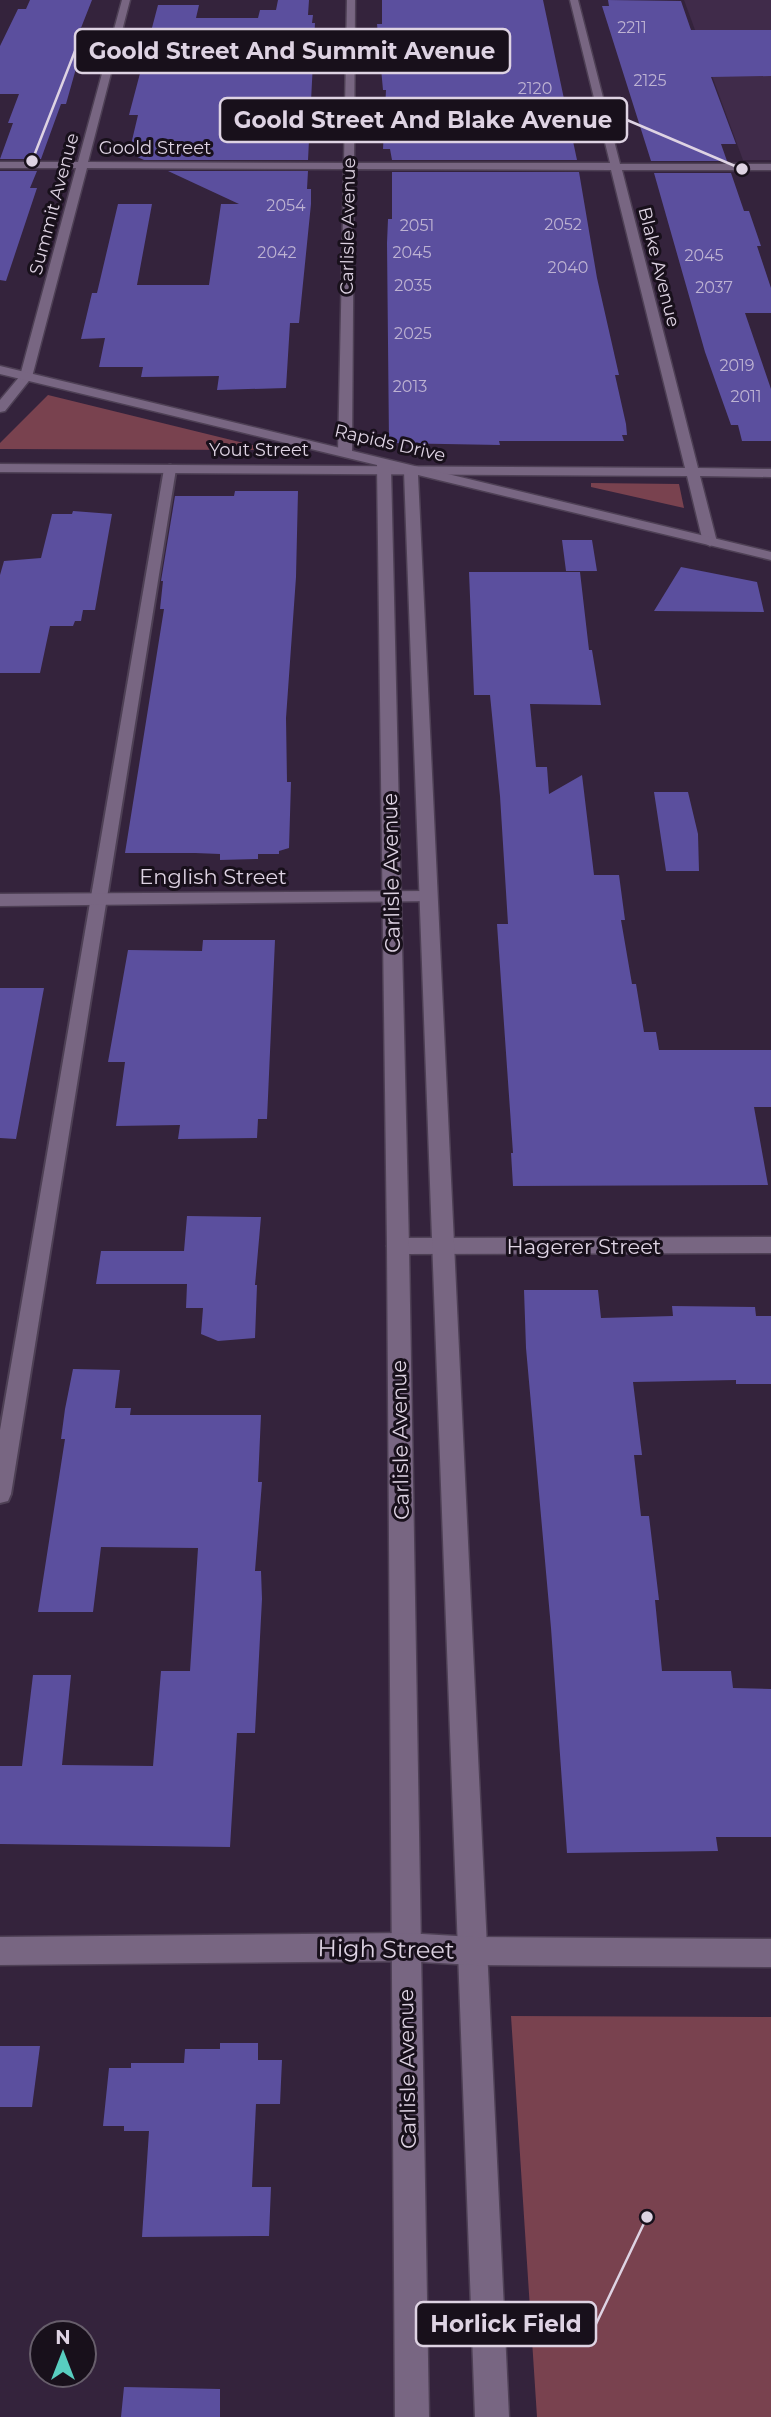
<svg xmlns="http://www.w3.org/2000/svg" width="771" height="2417" viewBox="0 0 771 2417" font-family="Montserrat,sans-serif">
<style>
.built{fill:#402b4a}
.green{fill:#79424f}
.building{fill:#5b4f9e}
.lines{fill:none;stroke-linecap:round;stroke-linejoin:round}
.service-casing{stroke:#4e4055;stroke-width:4}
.minor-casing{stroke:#4e4055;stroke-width:3}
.tertiary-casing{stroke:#4e4055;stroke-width:3}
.secondary-casing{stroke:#4e4055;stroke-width:3}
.service{fill:#786682;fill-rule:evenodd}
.minor{fill:#786682;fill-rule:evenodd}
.tertiary{fill:#786682;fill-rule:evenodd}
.secondary{fill:#786682;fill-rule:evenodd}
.labels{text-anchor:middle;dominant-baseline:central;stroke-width:6;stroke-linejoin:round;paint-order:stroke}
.far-number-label{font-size:16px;fill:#bdb2d2}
.far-street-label{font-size:18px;fill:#ded3e3;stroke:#18101b}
.street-label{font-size:21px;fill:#ded3e3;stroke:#18101b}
.near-street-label{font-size:24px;fill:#ded3e3;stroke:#18101b}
.leader{fill:none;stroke:#ded3e3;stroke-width:2.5}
.callout-dot{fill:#ded3e3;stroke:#18101b;stroke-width:2.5}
.callout{fill:#18101b;stroke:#ded3e3;stroke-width:2.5}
.callout-label{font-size:23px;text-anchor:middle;font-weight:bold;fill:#ded3e3}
</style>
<rect width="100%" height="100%" fill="#34233c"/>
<path class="built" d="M684,0H771V160H743Z"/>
<path class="green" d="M48,395L260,447L258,450L0,449V443Z
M591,483L679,484L684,508L591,487Z
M511,2016L771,2017V2417H537Z"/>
<path class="building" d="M30,0H92L79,33H86L66,104H61L41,159H0L13,123H8L19,94H0V46L18,9H26Z
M278,0H309L308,15H313L312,23H315L308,160H144L129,153L138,115H129L158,5H199L196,18H258L260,10H276Z
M382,0H543L577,160H392L390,149H383L386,90H383L377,24H382Z
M608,0L681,1L691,30H771V76L711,77L736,144H721L727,161H651L602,6H609Z
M0,171H37L30,188H37L6,281L0,280Z
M168,171H308L307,189H311V204L299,323H290L286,388L217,390L219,376L141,377L143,367H99L105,338L81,339L92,293H97L118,204H152L137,285H209L221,204H239Z
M392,172H579L597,278L619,375H615L626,424L627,435H622L624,441H499L500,445L389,443L387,243L388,219H392Z
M654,173H731L744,211H749L761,246H757L771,288V313H745L771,389V441H742L738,425H731L705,352Z
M235,491H298L296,577L286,718L287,782H291L289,848L279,851V854H258V859L220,860V854L195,853H125L164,609H160L163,581H161L175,496H234Z
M73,511L112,514L95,610H83L81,621H75L73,626H50L40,673H0V575L4,561L41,558L52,514H72Z
M562,540H592L597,571H566Z
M681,567L757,582L764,612L654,611Z
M469,572H580L589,650H592L601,705L530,704L536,767H547L549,794L582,775L594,875H619L625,920H621L632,984H636L644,1032H656L659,1050H771V1107H754L768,1185L513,1186L511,1153H513L497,924H508L500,796L490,695H474Z
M654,792H688L698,834L699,871H666Z
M203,940H275L267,1119H258L257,1138L178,1139L180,1125L116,1126L125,1062H108L128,950L202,951Z
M0,988H44L16,1139L0,1138Z
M187,1216L261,1217L255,1285H257L255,1338L218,1341L201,1334L203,1308H186L187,1284H96L101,1251H184Z
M524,1290H598L601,1318L673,1316L672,1306L755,1307L756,1316H771V1384H736V1380L633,1382L642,1455H634L641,1516H649L659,1600H655L662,1671H731L733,1688L771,1689V1837H716L718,1851L567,1853L551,1628L526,1348Z
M73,1369L120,1370L115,1408H131L130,1415H261L258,1482H262L255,1571H261L262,1599L255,1733H237L230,1847L0,1844V1766H22L33,1675H71L62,1765L153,1766L161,1671H190L198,1548L101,1547L93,1612H38L65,1439H61L65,1409Z
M220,2043H258V2060H282L280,2104H256L252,2187H271L269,2236L142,2237L149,2131H124V2126H103L109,2068H131V2063H184L185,2049H220Z
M0,2046H40L32,2107H0Z
M124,2387L220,2389V2417H121Z"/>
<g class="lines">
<defs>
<path id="service" d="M170,465L176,469L11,1494L8,1501L0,1503V1430L164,469Z"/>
<path id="minor" d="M122,0H130L88,162L344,163L347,0H355L354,163H610L570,0H578L620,164H771V170H622L698,468L771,469V477L700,476L717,542L710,546L703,542L687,476L0,472V464L685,468L611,170L354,169L352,453L345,457L338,453L344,169L87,168L32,377L5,411L0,412V400L20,376L76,168H0V162H78Z
M427,891L433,893L436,897L433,901L0,906V894Z
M771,1237V1253L398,1254L390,1252L387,1246L390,1240L398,1238Z"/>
<path id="tertiary" d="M0,366L771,552V560L418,475L509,2417H475L404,471L391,468L409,1246L429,2417H395L387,1246L377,465L0,374Z"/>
<path id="secondary" d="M405,1933L473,1937L771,1939V1967L473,1965L405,1961L0,1965V1937Z"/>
</defs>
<use href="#service" class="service-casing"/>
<use href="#minor" class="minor-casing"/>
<use href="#tertiary" class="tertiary-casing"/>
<use href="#secondary" class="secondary-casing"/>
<use href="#service" class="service"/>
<use href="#minor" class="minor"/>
<use href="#tertiary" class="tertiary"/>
<use href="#secondary" class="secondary"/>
</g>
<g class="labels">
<g class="far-number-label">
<text x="632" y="27">2211</text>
<text x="650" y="80">2125</text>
<text x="535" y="88">2120</text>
<text x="286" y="205">2054</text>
<text x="563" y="224">2052</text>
<text x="417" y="225">2051</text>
<text x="277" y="252">2042</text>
<text x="412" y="252">2045</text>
<text x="704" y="255">2045</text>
<text x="568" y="267">2040</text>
<text x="413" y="285">2035</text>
<text x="714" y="287">2037</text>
<text x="413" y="333">2025</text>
<text x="737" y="365">2019</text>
<text x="410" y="386">2013</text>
<text x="746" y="396">2011</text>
</g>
<g class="far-street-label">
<text x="155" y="148">Goold Street</text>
<text transform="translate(54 204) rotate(-75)">Summit Avenue</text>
<text transform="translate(348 226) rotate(-89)">Carlisle Avenue</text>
<text transform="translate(659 267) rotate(76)">Blake Avenue</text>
<text transform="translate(390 443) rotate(13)">Rapids Drive</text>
<text x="259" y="450">Yout Street</text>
</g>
<g class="street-label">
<text transform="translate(391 873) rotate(-91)">Carlisle Avenue</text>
<text x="213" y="876">English Street</text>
<text x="584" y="1246">Hagerer Street</text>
<text transform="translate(400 1440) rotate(-91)">Carlisle Avenue</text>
<text transform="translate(407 2069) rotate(-91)">Carlisle Avenue</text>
</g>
<g class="near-street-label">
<text transform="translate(386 1949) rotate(1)">High Street</text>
</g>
</g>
<path class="leader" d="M32 161L75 51M742 169L627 120M647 2217L596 2324"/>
<g class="callout-dot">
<circle cx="32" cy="161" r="7"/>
<circle cx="742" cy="169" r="7"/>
<circle cx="647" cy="2217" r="7"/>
</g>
<g class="callout">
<rect x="75" y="29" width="435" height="44" rx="7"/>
<rect x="220" y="98" width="407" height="44" rx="7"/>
<rect x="416" y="2302" width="180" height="44" rx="7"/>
</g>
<g class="callout-label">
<text x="292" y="59">Goold Street And Summit Avenue</text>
<text x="423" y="128">Goold Street And Blake Avenue</text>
<text x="506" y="2332">Horlick Field</text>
</g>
<g transform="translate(63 2354)"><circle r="33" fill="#18101b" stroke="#675e6b" stroke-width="2"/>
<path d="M0-5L12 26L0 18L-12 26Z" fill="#58cec0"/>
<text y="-10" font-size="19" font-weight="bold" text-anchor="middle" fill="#ded3e3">N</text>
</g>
</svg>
